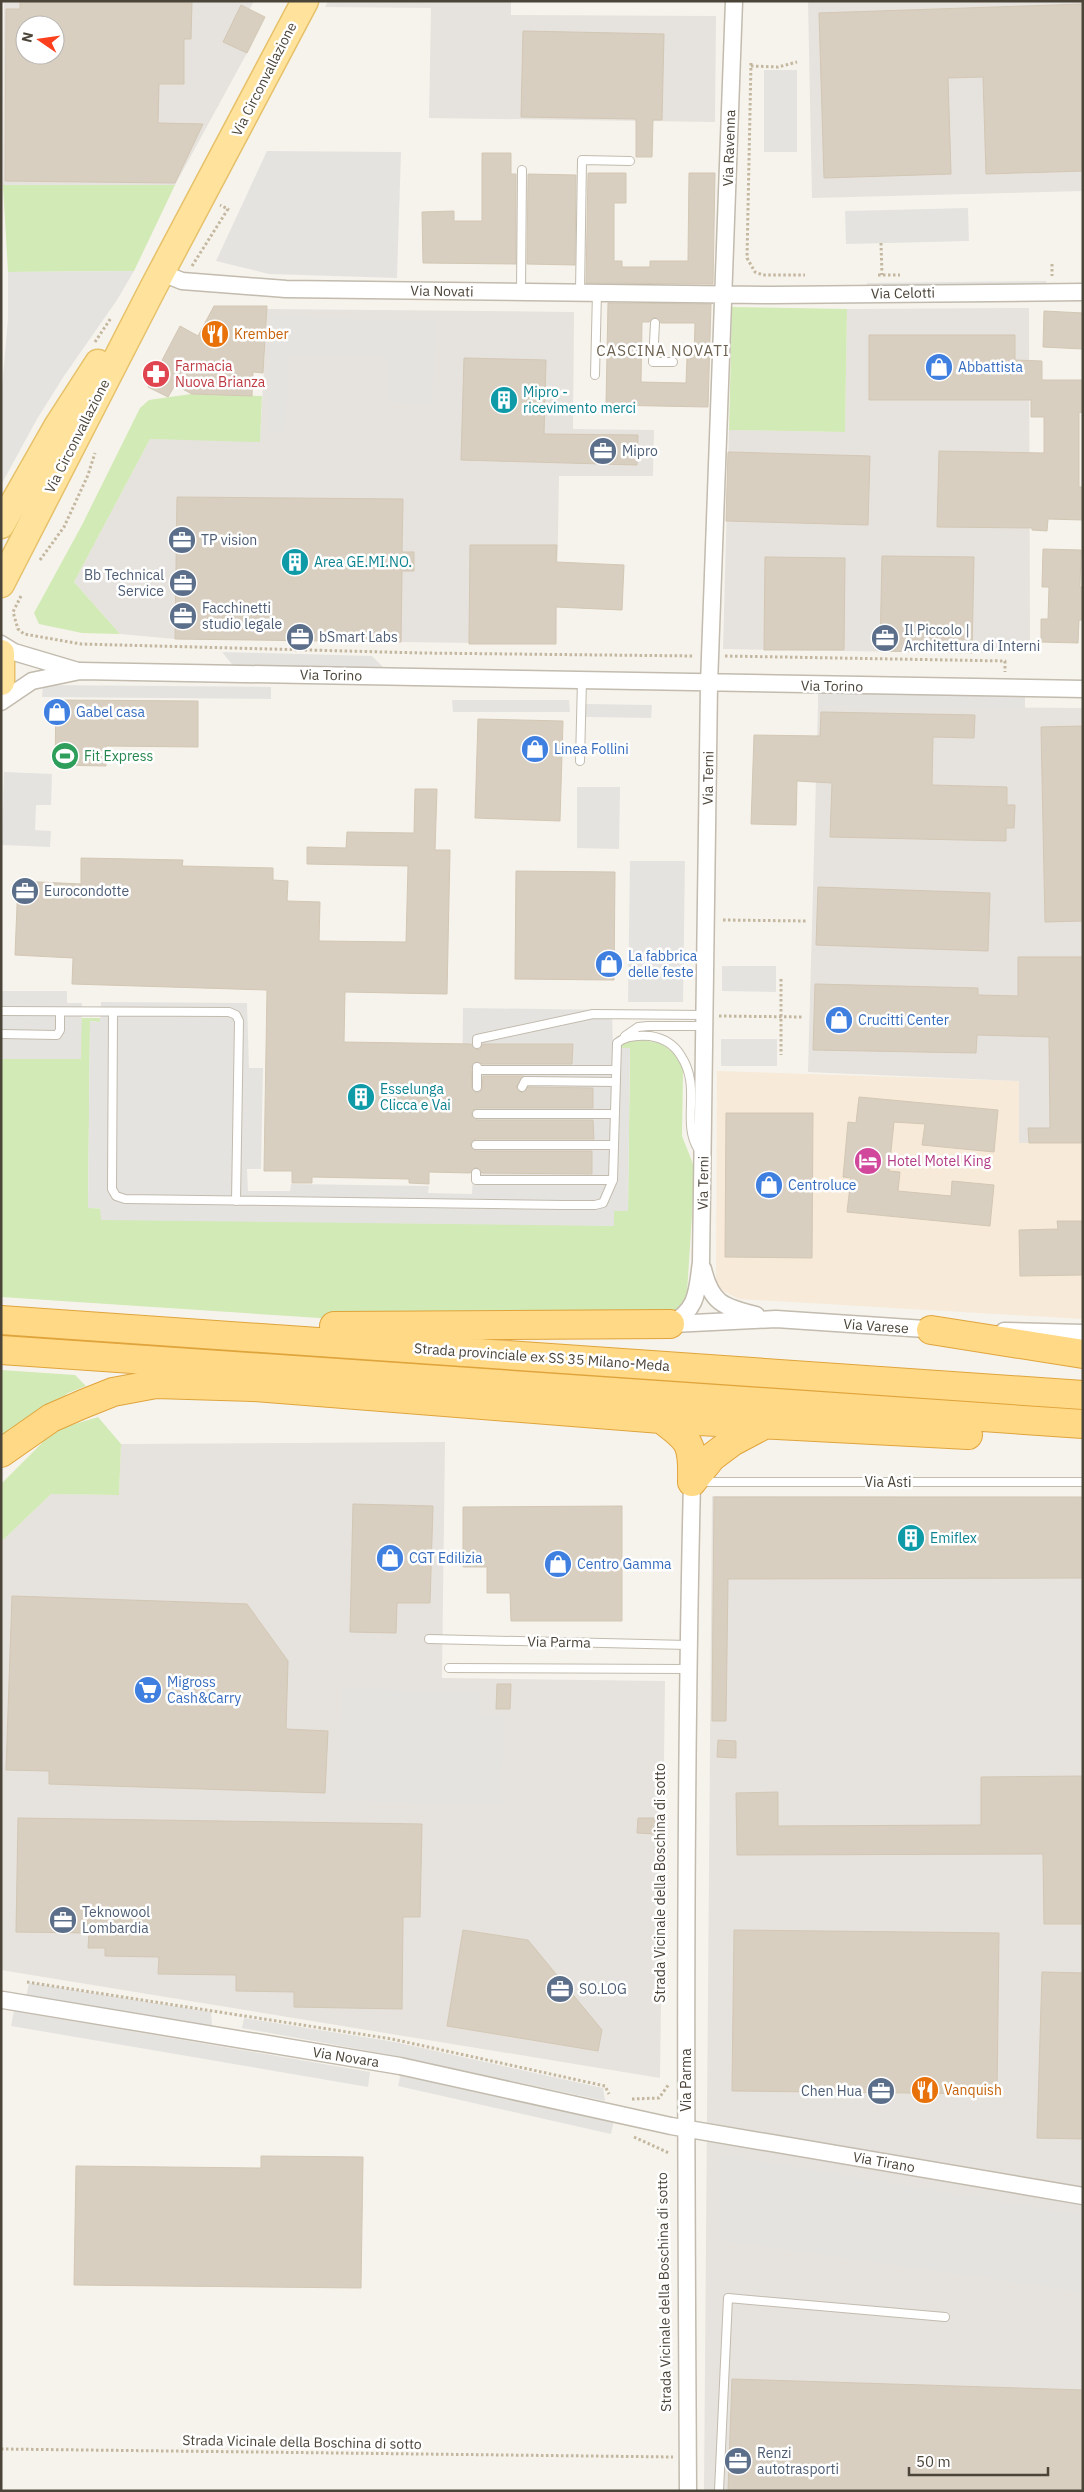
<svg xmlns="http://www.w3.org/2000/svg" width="1084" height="2492" viewBox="0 0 1084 2492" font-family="'IBM Plex Sans',sans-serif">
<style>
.commercial{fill:#f7ead8}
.industrial{fill:#e6e2dd;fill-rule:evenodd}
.green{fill:#d2eab5}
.parking{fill:#e5e3e0}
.building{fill:#d8cfc1;stroke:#d3c7b4;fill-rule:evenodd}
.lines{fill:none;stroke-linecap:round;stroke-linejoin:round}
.service-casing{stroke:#c2bbae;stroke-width:10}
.minor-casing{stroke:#c2bbae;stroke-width:19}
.primary-casing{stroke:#e6c16a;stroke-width:29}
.trunk-casing{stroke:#e0a43c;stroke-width:30}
.path{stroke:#c4b79f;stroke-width:3;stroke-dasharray:2.5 2.5;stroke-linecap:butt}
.service{stroke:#fff;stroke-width:8}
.minor{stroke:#fff;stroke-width:16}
.primary{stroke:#ffe39c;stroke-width:26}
.trunk{stroke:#ffd985;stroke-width:28}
.labels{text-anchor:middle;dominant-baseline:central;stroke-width:5;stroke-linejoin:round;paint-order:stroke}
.street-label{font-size:14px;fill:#4b4439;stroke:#fff}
.food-label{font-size:14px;fill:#c56008;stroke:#fff;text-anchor:start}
.health-label{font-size:14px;fill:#be3a42;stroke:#fff;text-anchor:start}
.shop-label{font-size:14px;fill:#366cbe;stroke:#fff;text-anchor:start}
.culture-label{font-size:14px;fill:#0d838f;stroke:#fff;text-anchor:start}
.service-label{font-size:14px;fill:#4e5e75;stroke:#fff;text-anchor:start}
.leisure-label{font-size:14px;fill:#27864d;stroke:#fff;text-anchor:start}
.hotel-label{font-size:14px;fill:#b23c85;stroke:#fff;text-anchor:start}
.neighbourhood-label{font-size:15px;letter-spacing:1px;fill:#6e6250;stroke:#fff}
</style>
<rect width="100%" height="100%" fill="#f6f3ec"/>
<path class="commercial" d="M717,1071L1020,1081L1019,1143H1083V1319L739,1299L716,1287Z"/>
<path class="industrial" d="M4,1H254L249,10L265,17L247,53L175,185H3ZM25,25H55V55H25Z
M328,1H511V15L716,16L715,122L429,118L431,8L325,7Z
M808,1H1083V191L812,198Z
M1029,308L1030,652L972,653L723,649L729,430L845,432L847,309Z
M267,309L574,312L573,429L654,430L653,476H559L556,644L175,639L120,634L74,582L150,439L260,441Z
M818,706L1083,708V1143H1019V1081L808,1072Z
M445,1442L442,1678L665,1681L660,2078L1,1970V1542L51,1494L119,1495L121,1444Z
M712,1496L1083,1497V2491H704Z"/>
<path class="green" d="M3,185H175L134,271L8,272Z
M732,307L847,309L845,432L729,430Z
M191,394L262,396L260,442L150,439L74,582L120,634L82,633L39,624L34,613L82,525L140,408L149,400Z
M81,1018H100V1022L90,1021L88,1208L614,1226V1211H628L630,1048H613L629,1040H644L662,1044L677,1056L683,1070L682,1136L695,1169L687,1292L683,1305L675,1312L432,1319L320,1318L1,1297V1059H81Z
M1,1370L75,1375L86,1386L68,1393L44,1413L1,1442Z
M98,1417L121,1444L119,1495L51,1494L1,1542V1484L55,1430Z"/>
<path class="parking" d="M764,70H797V152H764Z
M267,151L401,152L397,278L269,274L216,261Z
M968,208L969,241L846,244L845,211Z
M134,271L117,300L64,376L37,419L1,485V399L8,319V272Z
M1046,281L1047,287L867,289V283Z
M270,317L435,320L433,403L386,402L387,356L288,355L286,432L268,431Z
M222,652L372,656L386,670L235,668Z
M43,685L271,687V699L42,697Z
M818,691L1025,693V709L818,706Z
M452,700H569L570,712H453Z
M586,704L652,705L651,718L586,717Z
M4,772L52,774L51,805H36L35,830L51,831L50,847L2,845Z
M577,787H620L619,849L577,848Z
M630,861H685L683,1002H628Z
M722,966H776V992L722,991Z
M1,991H67V1003H82L81,1059H1Z
M101,1002L247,1003L249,1068H263L261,1169H247L248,1191H290L291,1184L429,1186L428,1193L472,1194L473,1172L461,1171L463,1008L612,1010L613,1048H630L628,1211H614V1226L101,1220L100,1208H88L90,1021L100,1022Z
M721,1039H777V1066H721Z
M342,1688L481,1692L480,1715L504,1716L501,1804L340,1801Z
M29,1983L211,2012L212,2026L26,1997Z
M14,2011L370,2072L368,2087L11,2026Z
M244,2018L395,2042L603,2088L605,2101L391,2055L242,2028Z
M401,2072L614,2120L611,2134L398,2086Z
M721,2154L1083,2215V2292L719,2240Z"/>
<path class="building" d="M20,1H192L191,39H184V84H159L158,123L203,124L175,183L5,181L6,9H20ZM25,25H55V55H25Z
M1083,4V171L986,174L983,77L948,78L951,174L824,178L819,13Z
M241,5L265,17L247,53L223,42Z
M523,31L664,34L662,120H653L652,157H636V119L521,117Z
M482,153H511V174H516V264L423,263L422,212L454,211V221H482Z
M588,173H626V203H614V261H622V267H650V261H688L689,173H715L713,284L586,283Z
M528,174L576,175L575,265L527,264Z
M608,303L711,304L708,407L606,405ZM655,317L661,323H695L694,358H687L686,383L641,382L642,322H649Z
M214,306H267L263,373L253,372L252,396L192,394L175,385L168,397L148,387L180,326L198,336Z
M1044,311L1083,313V349L1043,347Z
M869,335H1015V360L1042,361V380H1083V413L1079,412V487H1083V520L1048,519L1047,531L1032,530V528L937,527L939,451L1044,453V417H1031V400H869Z
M464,358L546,360L544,434L638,435L637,465L461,460Z
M728,452L870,456L868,525L726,521Z
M177,497L403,499L402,552H414V571H402L401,642L175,639Z
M470,545H557L556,562L624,565L622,610L556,607V644H469Z
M1043,549L1081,550L1080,587H1083V620H1079L1078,643L1041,642V619H1048L1049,587H1042Z
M882,556L974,557L972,653L880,651Z
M765,557L845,558L844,650H764Z
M56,700L198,701V747L106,746V766L55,765Z
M821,712L975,715L974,738L933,737L932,785L1007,787V805H1015L1014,828H1006V841L830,837L832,783L797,781L796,825L751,824L754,735L820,736Z
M478,719L563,721L560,821L475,818Z
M1083,726V921L1045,922L1041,727Z
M415,789H437L435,850H450L447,994L345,992L344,1042L471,1044L477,1050L480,1049L483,1044H573L572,1064H482L475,1062L471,1067L472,1089L477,1093L482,1090L483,1076H524L516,1087L522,1093L528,1087L593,1088V1108H477L472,1111L471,1114L477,1120H593L594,1139H476L471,1142L470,1145L476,1151H592V1174L482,1173L476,1167L470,1173L429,1172V1184L409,1183V1179L312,1177V1183H292V1171H264L267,990L72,984L73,958L15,955L18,881L81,884V858L183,860L182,866L273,868V880L288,881L287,901L320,902L319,941L406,942L408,866L307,864V847L346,848L347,832L414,833Z
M516,871L615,872L614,980L515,979Z
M818,887L990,893L988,951L816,945Z
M1018,957H1083V1143H1029L1028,1128H1050L1049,1037L977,1035L976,1053L813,1050L815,984L978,988V995L1018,996Z
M859,1097L998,1110L994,1152L922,1145L925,1124L894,1122L889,1171L900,1172L898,1191L951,1196L952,1181L994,1185L990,1226L847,1212L851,1178L843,1177L848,1122L856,1123Z
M726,1113H813L812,1258L725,1257Z
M1057,1221H1082L1083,1275L1020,1276L1019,1230L1058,1229Z
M714,1497H1083V1578L728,1579L726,1721H712Z
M353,1504L433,1506L430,1603H397L396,1633L350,1632Z
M622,1506V1621H511L510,1593H487V1567H463V1507Z
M12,1596L247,1604L288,1661L286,1729L328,1731L325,1793L49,1784V1771L6,1770Z
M497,1684H511L510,1709H496Z
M718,1740L736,1741V1758L717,1757Z
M1083,1776V1924H1044L1043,1854L737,1855L736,1793L778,1792V1826L981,1825V1777Z
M18,1818L422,1824L420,1917H403L402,2009L294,2007V1992L236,1991V1975L158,1974L159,1957L105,1956V1948H88L89,1933L16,1932Z
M638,1818H655V1834L637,1833Z
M463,1930L528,1940L602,2030L598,2051L447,2026Z
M734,1930L999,1933L997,2094L732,2091Z
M1042,1972L1083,1973V2139L1037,2138Z
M261,2156L363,2157L361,2288L74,2285L76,2166L261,2168Z
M732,2379L1083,2390V2491H728Z"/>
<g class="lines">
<defs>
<path id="service" d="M521,291L522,170
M580,292L582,160L630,161
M655,323L653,362H673
M595,375L597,292
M580,761L582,680
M1,1011L229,1012L236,1015L239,1021L236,1201
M113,1012L112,1189L116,1196L125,1199L563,1205H595L603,1203L613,1180L617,1043C625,1036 638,1035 650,1036C663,1038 674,1044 681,1056C702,1088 681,1121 698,1149
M1,1034L57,1035L60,1030V1012
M625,1036L638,1027L648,1026H705
M477,1044V1039L593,1014L705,1015
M477,1070H616
M477,1087V1067
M522,1087L525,1081L616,1082
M477,1114H615
M476,1145H614
M476,1173V1180H613
M699,1482H1083
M429,1639L688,1645
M449,1668L688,1669
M719,2491L728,2298L945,2317"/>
<path id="minor" d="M162,273L182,281L286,289L772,295L1083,292
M1,644L14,652L78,671
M1,702L32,681L80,671L1083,689
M703,1269C711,1303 723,1307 756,1315
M670,1324C698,1310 697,1291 701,1262L709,684L734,1
M672,1324L776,1319L940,1330
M1004,1331L1083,1333
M3,2000L400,2066L671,2126L1083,2196
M688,2491C686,2154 684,1818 692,1482"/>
<path id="primary" d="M1,525L58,425L98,363
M1,584L153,288L305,1
M1,653V682"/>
<path id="trunk" d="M1,1320L1083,1395
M334,1326L670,1324
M931,1330L1083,1354
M1,1350L1083,1424
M661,1419C691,1441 693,1444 692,1482
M1,1453L51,1418L83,1404L113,1392L156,1384L253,1387L661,1419L968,1435
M692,1482L712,1457L732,1442L764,1425"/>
</defs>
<use href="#service" class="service-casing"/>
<use href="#minor" class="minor-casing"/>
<use href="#primary" class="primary-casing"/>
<use href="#trunk" class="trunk-casing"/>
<path class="path" d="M751,63L747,258L755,272L763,275H805
M751,66L778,67L797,62
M881,243L882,275
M1052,264V276
M192,266L228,209L220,205
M878,275H900
M95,342L111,318
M40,560L64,527L88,475L95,453
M21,596L13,612L18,629L24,634L81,644L422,653L694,656
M725,656L1005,661V672
M723,920L806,921
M781,979V1055
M719,1016L804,1017
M27,1982L392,2039L605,2086L609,2094
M632,2099L659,2098L669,2084
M634,2137L669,2153
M1,2449L673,2457"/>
<use href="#service" class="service"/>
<use href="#minor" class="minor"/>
<use href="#primary" class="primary"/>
<use href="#trunk" class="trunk"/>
</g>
<defs>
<symbol id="restaurant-disc" viewBox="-11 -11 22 22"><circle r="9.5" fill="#e8710a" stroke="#fff"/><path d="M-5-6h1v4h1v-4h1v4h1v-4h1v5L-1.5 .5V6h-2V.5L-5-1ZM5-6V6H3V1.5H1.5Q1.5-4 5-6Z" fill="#fff"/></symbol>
<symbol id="shop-disc" viewBox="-11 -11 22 22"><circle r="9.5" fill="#3f7fe0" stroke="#fff"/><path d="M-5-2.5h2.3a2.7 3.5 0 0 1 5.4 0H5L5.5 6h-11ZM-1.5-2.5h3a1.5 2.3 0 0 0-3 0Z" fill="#fff"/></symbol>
<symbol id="pharmacy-disc" viewBox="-11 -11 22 22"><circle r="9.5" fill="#e0444e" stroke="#fff"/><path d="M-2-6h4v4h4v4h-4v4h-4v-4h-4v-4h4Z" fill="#fff"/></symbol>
<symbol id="building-disc" viewBox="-11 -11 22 22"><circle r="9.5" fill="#0f9aa8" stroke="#fff"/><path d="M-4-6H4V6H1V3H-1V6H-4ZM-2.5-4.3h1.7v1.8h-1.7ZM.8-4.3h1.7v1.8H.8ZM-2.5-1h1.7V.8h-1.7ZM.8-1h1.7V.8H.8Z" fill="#fff"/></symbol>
<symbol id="office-disc" viewBox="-11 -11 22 22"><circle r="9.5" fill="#5c6f8a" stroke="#fff"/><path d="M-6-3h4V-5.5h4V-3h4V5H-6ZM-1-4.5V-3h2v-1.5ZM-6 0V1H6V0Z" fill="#fff"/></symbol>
<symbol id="stadium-disc" viewBox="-11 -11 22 22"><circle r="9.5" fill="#2e9e5b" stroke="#fff"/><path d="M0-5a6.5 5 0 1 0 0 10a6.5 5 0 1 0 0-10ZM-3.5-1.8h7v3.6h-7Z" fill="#fff"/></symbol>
<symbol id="hotel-disc" viewBox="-11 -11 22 22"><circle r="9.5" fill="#d1479c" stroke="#fff"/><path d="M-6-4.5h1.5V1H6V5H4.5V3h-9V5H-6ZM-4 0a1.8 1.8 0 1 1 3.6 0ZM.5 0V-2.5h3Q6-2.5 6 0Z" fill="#fff"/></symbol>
<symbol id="supermarket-disc" viewBox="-11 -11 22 22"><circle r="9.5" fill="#3f7fe0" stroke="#fff"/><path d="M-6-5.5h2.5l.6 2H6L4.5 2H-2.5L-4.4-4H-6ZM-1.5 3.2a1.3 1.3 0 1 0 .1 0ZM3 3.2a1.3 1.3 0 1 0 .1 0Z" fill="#fff"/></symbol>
</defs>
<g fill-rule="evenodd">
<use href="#restaurant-disc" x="199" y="318" width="32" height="32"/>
<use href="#shop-disc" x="923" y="351" width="32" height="32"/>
<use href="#pharmacy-disc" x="140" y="358" width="32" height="32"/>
<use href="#building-disc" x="488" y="384" width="32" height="32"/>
<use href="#office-disc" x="587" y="435" width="32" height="32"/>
<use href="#office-disc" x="166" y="524" width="32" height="32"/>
<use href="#building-disc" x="279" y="546" width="32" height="32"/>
<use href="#office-disc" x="167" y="567" width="32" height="32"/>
<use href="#office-disc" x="167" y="600" width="32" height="32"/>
<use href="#office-disc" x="284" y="621" width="32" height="32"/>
<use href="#office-disc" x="869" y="622" width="32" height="32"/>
<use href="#shop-disc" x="41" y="696" width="32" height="32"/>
<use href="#shop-disc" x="519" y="733" width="32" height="32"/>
<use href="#stadium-disc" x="49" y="740" width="32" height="32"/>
<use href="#office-disc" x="9" y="875" width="32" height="32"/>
<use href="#shop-disc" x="593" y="948" width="32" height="32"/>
<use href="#shop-disc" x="823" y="1004" width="32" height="32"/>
<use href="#building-disc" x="345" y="1081" width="32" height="32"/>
<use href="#hotel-disc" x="852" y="1145" width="32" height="32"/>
<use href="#shop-disc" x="753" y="1169" width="32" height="32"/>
<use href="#building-disc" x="895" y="1522" width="32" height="32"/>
<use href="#shop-disc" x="374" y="1542" width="32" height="32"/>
<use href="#shop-disc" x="542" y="1548" width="32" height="32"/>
<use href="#supermarket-disc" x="132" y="1674" width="32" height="32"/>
<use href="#office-disc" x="47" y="1904" width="32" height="32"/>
<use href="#office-disc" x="544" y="1973" width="32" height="32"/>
<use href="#restaurant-disc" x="909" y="2074" width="32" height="32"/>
<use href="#office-disc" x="865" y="2075" width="32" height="32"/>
<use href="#office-disc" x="722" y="2445" width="32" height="32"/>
</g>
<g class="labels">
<g class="street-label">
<text transform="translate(264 79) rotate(-63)">Via Circonvallazione</text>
<text transform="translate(729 148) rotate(-88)">Via Ravenna</text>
<text transform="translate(442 291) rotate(1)">Via Novati</text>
<text transform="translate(903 293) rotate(-1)">Via Celotti</text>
<text transform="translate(77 436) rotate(-63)">Via Circonvallazione</text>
<text transform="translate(331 675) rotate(1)">Via Torino</text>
<text transform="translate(832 686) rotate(1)">Via Torino</text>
<text transform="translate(708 778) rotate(-89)">Via Terni</text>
<text transform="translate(703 1183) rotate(-89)">Via Terni</text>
<text transform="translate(876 1326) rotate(4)">Via Varese</text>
<text transform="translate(542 1357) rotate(4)">Strada provinciale ex SS 35 Milano-Meda</text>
<text x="888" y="1482">Via Asti</text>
<text transform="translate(559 1642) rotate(1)">Via Parma</text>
<text transform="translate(660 1883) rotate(-90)">Strada Vicinale della Boschina di sotto</text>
<text transform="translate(346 2057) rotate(9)">Via Novara</text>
<text transform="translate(686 2080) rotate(-90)">Via Parma</text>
<text transform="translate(884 2162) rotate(10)">Via Tirano</text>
<text transform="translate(664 2292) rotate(-91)">Strada Vicinale della Boschina di sotto</text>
<text transform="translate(302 2442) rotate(1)">Strada Vicinale della Boschina di sotto</text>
</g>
<g class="food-label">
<text x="234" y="334">Krember</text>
<text x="944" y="2090">Vanquish</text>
</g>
<g class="health-label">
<text x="175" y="366">Farmacia<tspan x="175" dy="16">Nuova Brianza</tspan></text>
</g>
<g class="shop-label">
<text x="958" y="367">Abbattista</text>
<text x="76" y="712">Gabel casa</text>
<text x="554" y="749">Linea Follini</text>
<text x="628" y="956">La fabbrica<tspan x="628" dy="16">delle feste</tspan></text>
<text x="858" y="1020">Crucitti Center</text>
<text x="788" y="1185">Centroluce</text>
<text x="409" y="1558">CGT Edilizia</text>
<text x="577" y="1564">Centro Gamma</text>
<text x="167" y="1682">Migross<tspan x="167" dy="16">Cash&amp;Carry</tspan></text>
</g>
<g class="culture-label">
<text x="523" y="392">Mipro -<tspan x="523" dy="16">ricevimento merci</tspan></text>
<text x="314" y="562">Area GE.MI.NO.</text>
<text x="380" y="1089">Esselunga<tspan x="380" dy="16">Clicca e Vai</tspan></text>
<text x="930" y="1538">Emiflex</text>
</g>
<g class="service-label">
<text x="622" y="451">Mipro</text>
<text x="201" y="540">TP vision</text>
<text x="164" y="575" text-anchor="end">Bb Technical<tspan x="164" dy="16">Service</tspan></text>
<text x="202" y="608">Facchinetti<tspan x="202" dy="16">studio legale</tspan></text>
<text x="904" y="630">Il Piccolo |<tspan x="904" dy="16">Architettura di Interni</tspan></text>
<text x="319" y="637">bSmart Labs</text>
<text x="44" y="891">Eurocondotte</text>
<text x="82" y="1912">Teknowool<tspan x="82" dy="16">Lombardia</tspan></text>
<text x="579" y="1989">SO.LOG</text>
<text x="862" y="2091" text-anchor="end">Chen Hua</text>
<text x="757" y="2453">Renzi<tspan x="757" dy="16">autotrasporti</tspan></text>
</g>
<g class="leisure-label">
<text x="84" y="756">Fit Express</text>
</g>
<g class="hotel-label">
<text x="887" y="1161">Hotel Motel King</text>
</g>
<g class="neighbourhood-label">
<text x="663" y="350">CASCINA NOVATI</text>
</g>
</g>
<rect width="1084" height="2492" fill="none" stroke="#4b4439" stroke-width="5"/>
<g transform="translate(40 40) rotate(283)"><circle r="24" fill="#ffffff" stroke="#b7b4b0"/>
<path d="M0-4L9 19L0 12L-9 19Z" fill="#fc3f1d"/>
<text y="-8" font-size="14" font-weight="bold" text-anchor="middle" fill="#4b4439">N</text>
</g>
<path d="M909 2467v8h139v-8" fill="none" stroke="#4b4439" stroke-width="2.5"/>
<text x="916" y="2467" font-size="15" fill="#4b4439" stroke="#ffffff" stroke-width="4" paint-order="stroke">50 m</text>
</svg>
